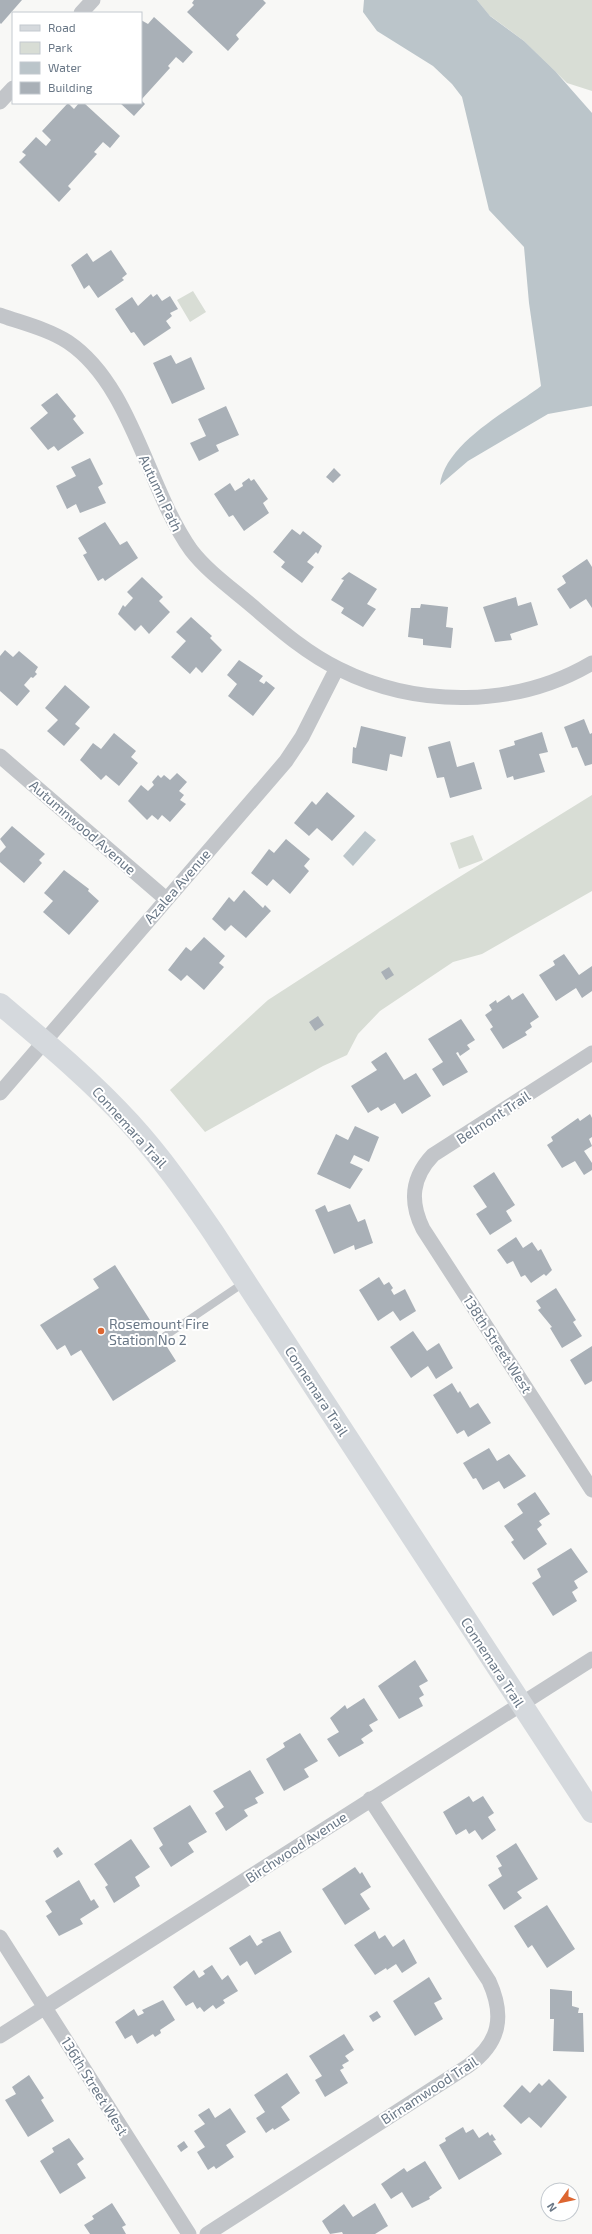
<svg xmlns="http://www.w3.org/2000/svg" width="592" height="2234" viewBox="0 0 592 2234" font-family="'Exo 2',sans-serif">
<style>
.green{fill:#d8ddd5}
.water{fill:#bbc5ca}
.building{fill:#a9b0b7}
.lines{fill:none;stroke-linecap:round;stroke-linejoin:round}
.lane{stroke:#c2c5c9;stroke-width:8}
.street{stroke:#c2c5c9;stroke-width:15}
.secondary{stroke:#d5d9dd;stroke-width:22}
.poi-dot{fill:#dd6631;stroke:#fff;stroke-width:1.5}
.labels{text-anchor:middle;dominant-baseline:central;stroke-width:4;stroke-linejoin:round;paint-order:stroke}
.street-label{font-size:14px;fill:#697786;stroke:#fff}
.poi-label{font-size:14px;fill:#697786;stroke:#fff;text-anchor:start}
</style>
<rect width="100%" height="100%" fill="#f8f8f6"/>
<path class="green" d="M477,0H592V91L567,83L524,41L489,15Z
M193,291L206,312L190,322L177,300Z
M592,795V891L482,954L453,962L380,1011L358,1034L347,1055L323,1066L205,1132L170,1090L268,1000L435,892Z
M473,835L483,860L459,869L450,843Z"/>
<path class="water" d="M364,0H477L490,16L524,41L555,71L592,113V406L548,414L468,461L440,485C445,443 510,410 541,386L529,303L524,247L489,210L462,97L452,84L433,66L377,31L363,12Z
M365,831L376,840L353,866L343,856Z"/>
<path class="building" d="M0,0H22L1,24L0,23Z
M194,0H263L266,3L236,35L239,39L228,51L187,12L194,5L192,3Z
M154,17L193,52L183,63L176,57L168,66L170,68L141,100V20L148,24Z
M141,100L145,104L134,116L120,103H141Z
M68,103L74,109L79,103H84L120,136L110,148L103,142L94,152L97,154L68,186L71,189L59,202L19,162L26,155L22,152L36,137L46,146L51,140L42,131Z
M111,250L127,274L122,278L124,280L98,298L89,285L84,289L71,265L87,253L93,262Z
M151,294L153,297L157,294L162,301L170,296L178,309L170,313L172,316L166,321L171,328L144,346L134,332L131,333L115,309L132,297L138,306Z
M171,355L176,364L191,357L205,389L172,404L153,363Z
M57,393L76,416L73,419L84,433L58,451L54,446L48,450L30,428L48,413L41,405Z
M226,406L239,435L216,445L219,451L199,461L190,443L206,436L198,419Z
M90,458L103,484L98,487L106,503L80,513L76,504L67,509L56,486L76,476L71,467Z
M334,468L341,475L333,483L326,477Z
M249,478L251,481L254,479L268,499L263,503L269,513L244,531L233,515L229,517L214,494L230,483L235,491L243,486L242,483Z
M105,522L120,545L127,541L138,558L105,581L103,578L98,581L83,555L87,553L78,538Z
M292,529L300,535L303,531L322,546L318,554L316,552L307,562L314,567L302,583L281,567L285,562L273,552Z
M587,559L592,567V608L586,599L570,609L557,589L566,583L562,576Z
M349,572L377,589L367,604L376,609L363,627L341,613L344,608L331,600L344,580L341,579Z
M142,577L163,597L159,601L170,612L149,634L141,625L135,631L118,614L123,605L125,607L133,598L127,592Z
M516,597L518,606L531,602L538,625L510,634L512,640L495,642L483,607Z
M421,604L448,607L446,627L453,628L451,648L423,645V639L408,637L411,608H420Z
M191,617L212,636L210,638L222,650L202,673L196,667L190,674L171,657L186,641L176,632Z
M5,650L13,657L19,651L38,667L35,672L37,674L33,678L31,677L24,685L30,691L17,706L0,691V656Z
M239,660L263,676L259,681L264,684L266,681L275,688L253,716L228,696L237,684L227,675Z
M65,685L90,707L75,724L80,728L64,746L47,731L58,720L45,708Z
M584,719L590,734L592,733V764L585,766L577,747L572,748L564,727Z
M361,726L406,737L402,757L390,754L387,771L352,763L353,747L356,748Z
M542,732L548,752L539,754L545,772L514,780L513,776L507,778L499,750L515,745L514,741Z
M114,733L136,751L131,757L138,763L119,786L106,775L101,780L80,760L93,743L101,749Z
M450,741L457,767L474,762L482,789L450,798L444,777L437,778L428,747Z
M177,773L187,782L179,791L184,795L180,800L186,804L170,822L162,815L158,820L152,815L147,820L128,801L141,785L148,791L154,785L152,782L158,775L161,778L164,775L170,780Z
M327,792L355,816L332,841L317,828L309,836L294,823L312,801L316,805Z
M12,826L45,854L39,860L42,863L24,883L0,862V853L6,847L0,839Z
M286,839L310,859L304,866L309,871L290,894L273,879L267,886L251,873L269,849L274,853Z
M64,870L89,889L88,891L99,901L69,935L43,912L53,901L44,893Z
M244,890L263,908L265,905L271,911L246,938L231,925L225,931L212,919L229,897L234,902Z
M204,937L225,956L219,963L224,967L204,990L187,975L181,981L168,970L186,947L191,951Z
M564,954L579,975L592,966V991L582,998L576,988L556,1001L539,975L555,965L553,961Z
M389,967L394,975L386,980L381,972Z
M523,993L539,1017L530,1023L532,1027L525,1032L527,1035L503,1049L490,1029L493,1027L485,1015L492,1010L489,1005L496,1000L497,1003L509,995L512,1000Z
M318,1016L324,1025L315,1031L309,1022Z
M461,1019L475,1040L467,1045L470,1049L460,1056L458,1052L456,1053L468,1072L443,1086L432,1069L443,1062L428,1039Z
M386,1052L404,1080L416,1073L431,1096L402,1114L395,1103L381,1111L378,1107L368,1113L351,1086L377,1070L371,1062Z
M590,1114L592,1118V1137L589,1139L592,1146L584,1151L592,1163V1170L584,1175L575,1161L562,1168L547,1145L553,1141L551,1137L578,1118L580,1121Z
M355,1126L379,1137L369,1162L354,1155L350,1163L363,1169L350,1189L317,1174L336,1134L348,1140Z
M494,1172L515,1205L506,1211L512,1221L490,1235L476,1214L487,1207L473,1186Z
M350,1204L358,1222L365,1219L373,1243L355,1250L354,1245L334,1254L315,1210L325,1205L328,1212Z
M516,1237L523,1248L532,1242L538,1251L541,1249L552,1270L546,1276L544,1274L531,1283L525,1275L521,1277L513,1261L507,1264L497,1250Z
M115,1265L176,1361L113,1401L81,1350L71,1356L65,1345L57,1350L40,1325L99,1288L93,1279Z
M379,1277L384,1285L389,1282L393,1288L391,1290L394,1295L405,1289L416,1311L400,1321L393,1311L378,1321L359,1290Z
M556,1288L576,1320L573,1322L582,1336L562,1348L550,1328L552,1327L538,1310L541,1308L536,1301Z
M413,1331L427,1351L439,1343L453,1368L436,1379L428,1366L411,1378L390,1347Z
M592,1346V1381L585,1385L570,1360Z
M452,1383L458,1393L460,1391L470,1408L478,1403L491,1423L468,1437L464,1430L457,1434L433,1395Z
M489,1448L497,1461L509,1454L526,1476L504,1489L499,1481L483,1490L476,1478L473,1479L463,1463Z
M535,1492L550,1514L539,1521L542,1525L537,1529L547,1544L524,1560L511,1542L514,1540L504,1526L523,1513L517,1504Z
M571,1548L588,1572L574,1581L578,1588L572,1592L577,1601L553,1616L532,1583L541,1577L537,1569Z
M415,1660L428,1681L419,1686L424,1695L419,1698L423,1706L399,1719L378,1686Z
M364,1698L378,1720L369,1725L373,1731L361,1739L364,1743L339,1757L327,1739L339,1732L330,1718L345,1705L347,1709Z
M300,1733L318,1761L304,1769L309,1777L284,1791L266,1759L285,1747L283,1743Z
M250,1770L264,1793L255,1798L258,1803L244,1810L248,1816L226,1831L215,1813L224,1807L213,1791Z
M469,1796L473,1802L483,1796L494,1813L488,1817L496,1830L482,1840L475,1830L469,1834L466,1829L456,1835L443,1812Z
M190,1805L207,1832L188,1843L194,1852L171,1867L159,1848L163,1845L153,1828Z
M131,1839L150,1867L135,1877L140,1886L114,1903L105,1887L108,1885L94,1864Z
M516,1843L538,1879L517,1892L522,1898L504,1910L488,1885L502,1876L498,1868L502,1866L496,1856Z
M58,1847L63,1854L57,1858L53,1851Z
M355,1867L360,1874L362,1872L371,1887L360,1894L370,1909L345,1925L322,1889Z
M79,1880L91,1901L94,1899L99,1907L80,1919L83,1924L59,1936L46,1916L52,1912L45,1901Z
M547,1905L575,1949L547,1968L532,1945L528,1948L514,1926Z
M280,1931L292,1952L255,1975L247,1961L240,1966L229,1948L250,1935L257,1946L263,1942L261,1940Z
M375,1931L379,1939L385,1935L393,1947L404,1939L417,1963L402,1973L396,1964L387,1970L386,1968L375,1975L354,1945Z
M212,1965L222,1980L228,1975L238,1991L223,2000L225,2003L216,2009L213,2005L204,2012L200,2007L197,2009L193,2002L186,2006L173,1987L194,1970L199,1978L205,1974L203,1971Z
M429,1977L442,1999L434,2003L443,2019L415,2036L393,2001Z
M550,1989L572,1991V2006L579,2008L578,2013H583L584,2052L553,2051L554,2019H550Z
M163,2000L175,2020L160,2030L161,2033L155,2037L153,2034L137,2044L132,2035L125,2039L115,2022L134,2009L138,2016L144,2013L142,2010Z
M377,2011L381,2017L373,2022L369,2016Z
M344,2034L354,2050L345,2056L349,2061L342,2065L344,2068L340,2070L348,2083L325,2097L315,2080L322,2076L309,2056Z
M287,2073L300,2093L281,2107L290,2120L274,2130L273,2128L266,2133L256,2118L265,2112L254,2095Z
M29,2075L44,2098L41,2100L54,2121L28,2137L5,2100L16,2094L12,2087Z
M549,2079L567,2097L541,2128L529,2117L521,2124L503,2106L522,2085L530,2093L539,2083L542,2086Z
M209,2108L215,2118L230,2108L246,2132L226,2145L234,2157L216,2169L214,2166L208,2170L197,2152L205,2147L194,2131L205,2124L198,2115Z
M463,2127L466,2133L473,2129L479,2138L488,2132L490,2136L492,2134L496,2140L493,2141L502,2154L459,2180L439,2145L446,2141L445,2138Z
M69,2138L84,2159L77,2164L86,2178L60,2194L40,2161L54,2152L52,2148Z
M184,2141L188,2147L181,2152L177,2146Z
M425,2161L442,2188L429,2197L430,2199L412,2208L402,2192L391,2199L381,2184L404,2168L407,2172Z
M112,2203L126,2225L122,2227L126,2234H90L84,2225L94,2219L92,2216Z
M375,2203L388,2226L375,2234H343L342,2232L330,2234L322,2221L344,2204L353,2217Z"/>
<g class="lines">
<path class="lane" d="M162,1338L245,1282"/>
<path class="street" d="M81,13L93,0
M0,102L13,88
M0,315C22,323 48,329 68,342C132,385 147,488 191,550C207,571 231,588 251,605C279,629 306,653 339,669C417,708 516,708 592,663
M0,756L166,899
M592,1053L433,1155C412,1177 409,1201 423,1229L592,1490
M0,1093L286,761L302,737L337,668
M0,1937L189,2234
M0,2036L592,1659
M207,2234L468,2066C500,2043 505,2016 489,1981L370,1799"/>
<path class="secondary" d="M0,1004C45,1042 91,1080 130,1123C161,1157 187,1194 213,1232L592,1812"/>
</g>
<circle class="poi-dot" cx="101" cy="1331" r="4"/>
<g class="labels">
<g class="street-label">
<text transform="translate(161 493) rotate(65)">Autumn Path</text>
<text transform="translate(83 827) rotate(41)">Autumnwood Avenue</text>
<text transform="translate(177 886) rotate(-49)">Azalea Avenue</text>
<text transform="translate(493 1117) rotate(-33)">Belmont Trail</text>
<text transform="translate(130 1127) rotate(48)">Connemara Trail</text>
<text transform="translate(498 1344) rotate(57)">138th Street West</text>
<text transform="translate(317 1391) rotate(57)">Connemara Trail</text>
<text transform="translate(493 1662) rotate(57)">Connemara Trail</text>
<text transform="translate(296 1847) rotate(-33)">Birchwood Avenue</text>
<text transform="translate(95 2086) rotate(58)">136th Street West</text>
<text transform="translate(429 2090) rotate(-33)">Birnamwood Trail</text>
</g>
<g class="poi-label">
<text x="109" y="1323">Rosemount Fire<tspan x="109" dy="16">Station No 2</tspan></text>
</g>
</g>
<rect x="12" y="12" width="130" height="92" fill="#ffffff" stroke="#c3c9cf"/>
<rect x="20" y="25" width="20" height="6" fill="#d5d9dd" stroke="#c3c9cf"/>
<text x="48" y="32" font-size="12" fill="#697786">Road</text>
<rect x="20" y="42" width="20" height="12" fill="#d8ddd5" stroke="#c3c9cf"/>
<text x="48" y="52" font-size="12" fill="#697786">Park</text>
<rect x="20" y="62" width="20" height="12" fill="#bbc5ca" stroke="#c3c9cf"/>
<text x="48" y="72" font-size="12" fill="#697786">Water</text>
<rect x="20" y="82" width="20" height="12" fill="#a9b0b7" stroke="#c3c9cf"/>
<text x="48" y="92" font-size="12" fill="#697786">Building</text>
<g transform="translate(560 2202) rotate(237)"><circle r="19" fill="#ffffff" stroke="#c3c9cf"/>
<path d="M0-3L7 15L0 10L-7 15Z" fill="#dd6631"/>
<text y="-6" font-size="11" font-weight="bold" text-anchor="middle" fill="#697786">N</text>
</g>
</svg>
